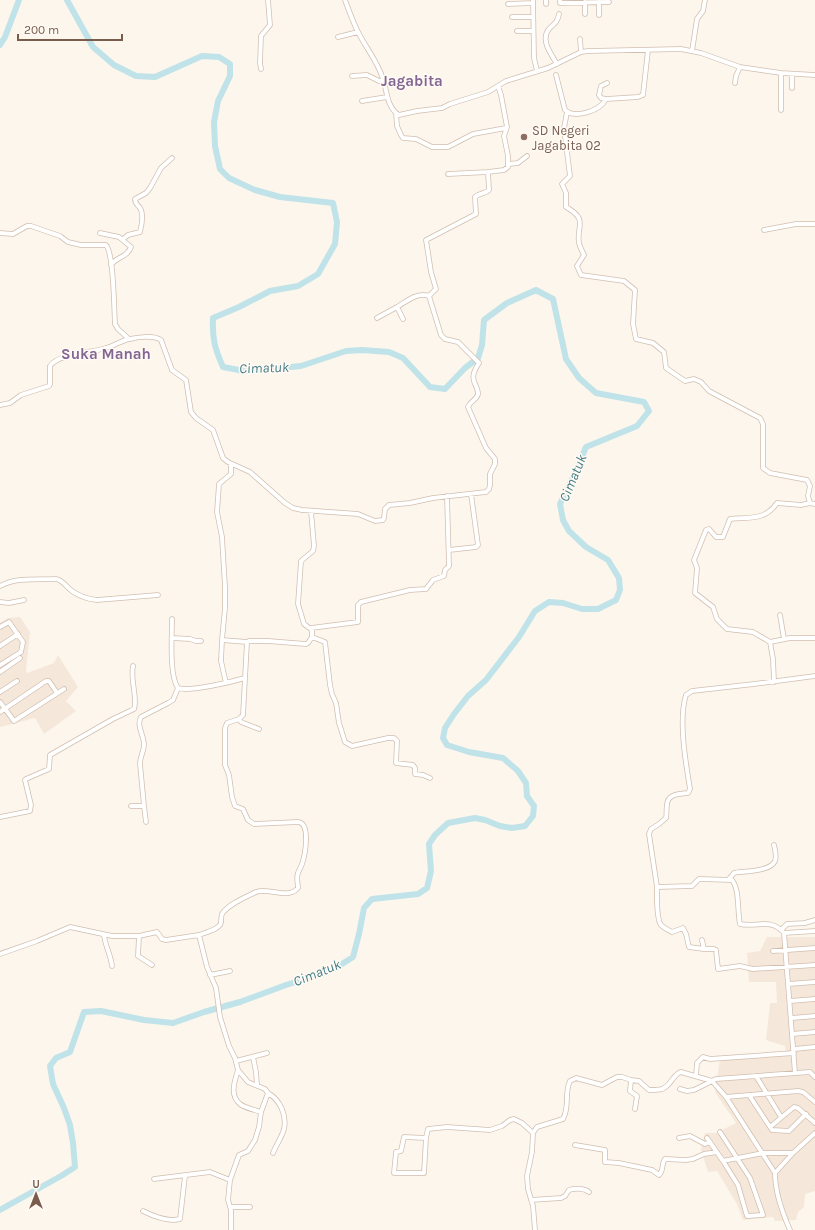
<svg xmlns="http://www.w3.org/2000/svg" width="815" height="1230" viewBox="0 0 815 1230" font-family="Karla,sans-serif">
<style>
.residential{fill:#f5e8da}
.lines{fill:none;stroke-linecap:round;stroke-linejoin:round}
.river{stroke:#bfe3e8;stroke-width:6}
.minor-casing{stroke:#d1beb0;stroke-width:5.5}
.minor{stroke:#fff;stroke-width:4}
.education-dot{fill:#8d6e63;stroke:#fffaf3;stroke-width:1.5}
.labels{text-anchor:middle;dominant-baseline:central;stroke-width:3;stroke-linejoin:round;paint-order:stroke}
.education-label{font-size:13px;fill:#785e54;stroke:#fffaf3;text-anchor:start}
.water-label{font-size:14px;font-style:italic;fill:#437c86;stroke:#fffaf3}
.quarter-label{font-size:15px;font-weight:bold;fill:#846695;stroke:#fffaf3}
</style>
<rect width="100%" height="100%" fill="#fdf6ec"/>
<path class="residential" d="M20,617L30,632L26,671L27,673L54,663L58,655L78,687L66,701L76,711L44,734L35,718L0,727V623L8,618Z
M767,937H815V1191L805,1194L804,1207L798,1212L796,1220L775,1221L773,1217L743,1220L737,1204L717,1171L708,1172L701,1150L705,1133H716L736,1123L715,1092L720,1059L786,1053L785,1046L766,1040L770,1003H777L776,982H749L747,953L760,951Z"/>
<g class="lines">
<path class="river" d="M0,45L5,37L19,0
M0,1210L61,1176L75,1167L73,1143L70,1125L64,1108L53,1084L50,1066L56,1058L70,1052L84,1012L101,1011L144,1020L173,1023L204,1012L240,1002L286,985L309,978L334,969L353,957L359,934L364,908L372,899L418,894L427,888L431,871L429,844L435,835L448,823L475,818L485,820L500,826L512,828L525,826L533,816L534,806L527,796L526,783L518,771L503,758L469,752L447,745L443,738L445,728L454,714L468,696L486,680L519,637L535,611L549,602L563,603L582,609H598L616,600L620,590L619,578L608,560L586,547L569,531L563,520L560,504L575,473L586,447L637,426L649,411L644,402L596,393L579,378L566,359L553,299L536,290L507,303L484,320L482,345L478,358L465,368L445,389L430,387L403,358L389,352L362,350L346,351L301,366L270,369L244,371L223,367C215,349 212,339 213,318L239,307L270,291L298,286L318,274L335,244L337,222L333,203L280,197L255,190L229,178L220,169L215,146L214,122L218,101L230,76V64L219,57L202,56L155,77L136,76L114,65L93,47L67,0"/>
<defs>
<path id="minor" d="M345,0C349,11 353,22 358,32C366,48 378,62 383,79C387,91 387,108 399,115L417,111L442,108L450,104L488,92L506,81L548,68L581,52L588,51L681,49L701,53L740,67L781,73L815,75
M533,0L534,58L537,71
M546,0V4
M560,0V3L609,2
M585,2V14
M599,2V15
M508,4L533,3
M512,17H533
M517,31H533
M338,37L358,32
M580,39L581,52
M692,51L697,19L703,11L705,0
M557,64C551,54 540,40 549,29C554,23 557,24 559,14
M261,69L260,63L261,36L270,25L268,0
M556,75L565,110C575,119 600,111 606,99L638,97L643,95L648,50
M352,76L367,75L379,81H384
M735,83L736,76L740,67
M792,88V74
M606,99L601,98L599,95L601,86L607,83
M362,101L387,97
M781,110V73
M567,112L564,128L570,176L562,184L566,193V207C589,220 576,226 579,243C580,247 582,251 584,255L577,266L581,275L624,281L635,290L633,324L636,339L653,343L664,352L666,368L685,381L694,379L701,382L709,391L760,418L763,424V468L770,473L807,480L810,486L808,496L810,503L815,504
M396,113L397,126L401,135L403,138L416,139L432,147H448L473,134L506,128
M509,164L518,163L527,156
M448,174L488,172
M764,230L796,224H815
M0,233L13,234L27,226H31L60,236L68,242L81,245H106C114,254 114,310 115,324L118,329L129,339
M100,233L119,237L131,247C128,257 116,257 111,265
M123,239L128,235L140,232C142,224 144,214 140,208C137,204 135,204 135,199L146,193L150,188L161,168L172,158
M377,318L397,307
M403,319L397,307C407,301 417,292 429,296
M0,405L10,403L21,395L49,386L50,384V366C59,353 91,353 106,348C114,346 122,340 130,339C138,337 153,335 161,340L172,370L186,380L191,412L196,418L213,430L223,458L228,462L250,472L285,503L293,508L302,510L358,514L375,521L383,520L384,518L385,509L389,505L410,503L433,498L486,492L489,489L490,485V474L495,464V459L486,448L468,407C470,401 477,400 478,394C478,390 477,388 475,384C471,376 475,369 479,363L458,342L445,339L441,335L429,296L436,289L431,272L426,240L476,214L475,197C479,193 485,194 489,190L488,172L504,170L508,167V156L504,136L507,127L501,95L498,86
M810,503L801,505L777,503C765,521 749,517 730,519L723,537H716L709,529L706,530L694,560L697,568L695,593L713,607L717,619L727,629L753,632L770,642L790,638H815
M449,550L476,547L478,545L471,494
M0,586C18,577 36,580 56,579C63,580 66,587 72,591C79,596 88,599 97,600L158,595
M0,602L9,603L24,600
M780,615L784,639
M172,619C172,635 169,676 178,688C190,692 231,682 245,678
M0,627L9,622L23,642L21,652L0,665
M311,628L358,622V605L361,602L410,590L426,589L433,580L444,576L445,570L449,566L447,496
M312,637L325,642L330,685L332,694L336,703L339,723L345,742L352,746L388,738H394L397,741L396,763L413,765L415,768V774L423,775L430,778
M172,638L190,639L196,641H201
M222,640L247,642
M770,642L773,659L774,682
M0,646L18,634
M0,672L20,658
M226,683L221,661L222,640L225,608V587L222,537L217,512L219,484L231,474V464
M0,692L17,681
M0,702L14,721L64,689
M0,712L46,681H49L57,693
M239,719L241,722L259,729
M131,806H144
M0,817L30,811L31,805L25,780L26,779L49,769L50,755L113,719L134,709C138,699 130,680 133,666
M146,822L144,806L140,764C140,756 144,751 144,745C144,735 136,726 141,717L168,703L173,700L178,688
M729,879L734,873C744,871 770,872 775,861C777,856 775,850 774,845
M657,887C657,896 656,918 661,925C664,928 668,930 672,932L683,928L686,934L689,947L704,949
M781,930L787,924L805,923L815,920
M784,933L815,931
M104,935C105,946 111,955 112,966
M139,936L138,956L152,965
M702,940L704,949H714L716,950L718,969L740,966L753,969L815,965
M773,951L815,948
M0,954L37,941L70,927L112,936H139L157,932L162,939L166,940L199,935
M210,975L230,971
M788,984L815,982
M790,1001L815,999
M792,1018L815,1016
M792,1034L815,1032
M794,1049L815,1047
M253,1057L256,1072L257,1085
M236,1061L267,1053
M238,1070C235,1080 229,1095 240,1104C245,1108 255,1110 261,1112
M795,1073L784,933C770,917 757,928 740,924C737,911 740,890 732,880L699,879L692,886L657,887L649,834L651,829L659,824L666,818C667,814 666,810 667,805C667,794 679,794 688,793L690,789C686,764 678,720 686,695L692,691L754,684L815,676
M696,1076L697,1063L703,1057L710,1059L794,1053
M756,1076L781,1117
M631,1080L630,1091L637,1096L635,1109
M680,1089L687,1091L694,1090L716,1079L810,1072L815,1077
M268,1093C280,1100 287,1115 284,1129C282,1137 276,1145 273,1153
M749,1095L770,1127L794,1107L798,1108L815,1123
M726,1097L798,1091L803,1092L815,1102
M770,1127L772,1130L789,1131L806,1114
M426,1138L424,1173H394L396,1152L401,1151L404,1137L426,1138L428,1129L447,1127L490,1130L502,1126L510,1120L514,1119L522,1123L533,1133
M679,1138L690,1136L705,1144L710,1142
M707,1138L723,1161L738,1185L747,1216L763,1215L750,1178L720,1132
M575,1145L605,1150V1162L619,1163L652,1170L659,1175C664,1171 661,1164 665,1159L686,1160L693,1159L704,1154L717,1152
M723,1161L763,1153H793
M775,1173L793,1153L815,1133
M154,1179L210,1172L230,1180
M531,1200L561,1198L565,1196L569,1190C575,1188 584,1188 589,1192
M230,1207H250
M143,1211C153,1216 169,1222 180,1219L185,1176
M231,1230V1210L228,1200L230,1180L239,1155L248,1151L255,1140L259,1127L261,1112L268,1093L265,1089L248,1082L238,1070L235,1058L229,1046L220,1017L216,988L207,967L199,935C206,932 214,931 219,926C223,923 220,918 222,914C228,904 246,897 256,892C268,887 288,900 298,888C298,883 296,878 298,873C299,870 301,867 302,864C305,855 311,823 298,822L254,824L248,820L243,809L235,806L232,797L229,775L225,765V728L227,723L239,719L243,715L247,642L249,641H268L306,644L308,643L312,637V630L304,624L298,604L301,561L313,551L314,546L311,511
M535,1230L533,1206L528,1189L527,1176L532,1152L533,1133L537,1127L563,1119C570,1107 564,1093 570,1081L576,1078L602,1085L617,1077H622L631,1080L639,1081L649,1090C653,1090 658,1090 662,1089C671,1086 673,1074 681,1072L712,1081L726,1097L775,1173C775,1193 782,1212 790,1230"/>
</defs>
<use href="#minor" class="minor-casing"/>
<use href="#minor" class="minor"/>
</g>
<circle class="education-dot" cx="524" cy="137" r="4"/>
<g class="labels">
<g class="education-label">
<text x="532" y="130">SD Negeri<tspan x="532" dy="15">Jagabita 02</tspan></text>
</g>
<g class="water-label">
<text transform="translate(264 368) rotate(-2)">Cimatuk</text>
<text transform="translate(573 478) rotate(-67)">Cimatuk</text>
<text transform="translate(317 973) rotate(-22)">Cimatuk</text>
</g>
<g class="quarter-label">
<text x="412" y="81">Jagabita</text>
<text x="106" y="354">Suka Manah</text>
</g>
</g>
<g transform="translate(36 1194)" stroke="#fffaf3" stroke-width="3" paint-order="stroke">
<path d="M0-3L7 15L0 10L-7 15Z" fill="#7a5c4d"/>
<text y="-6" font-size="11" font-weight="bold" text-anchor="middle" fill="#7a5c4d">U</text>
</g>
<path d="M18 34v6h104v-6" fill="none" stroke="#7a5c4d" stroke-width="2"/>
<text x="24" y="34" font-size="12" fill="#7a5c4d" stroke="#fffaf3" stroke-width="3" paint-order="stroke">200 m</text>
</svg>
